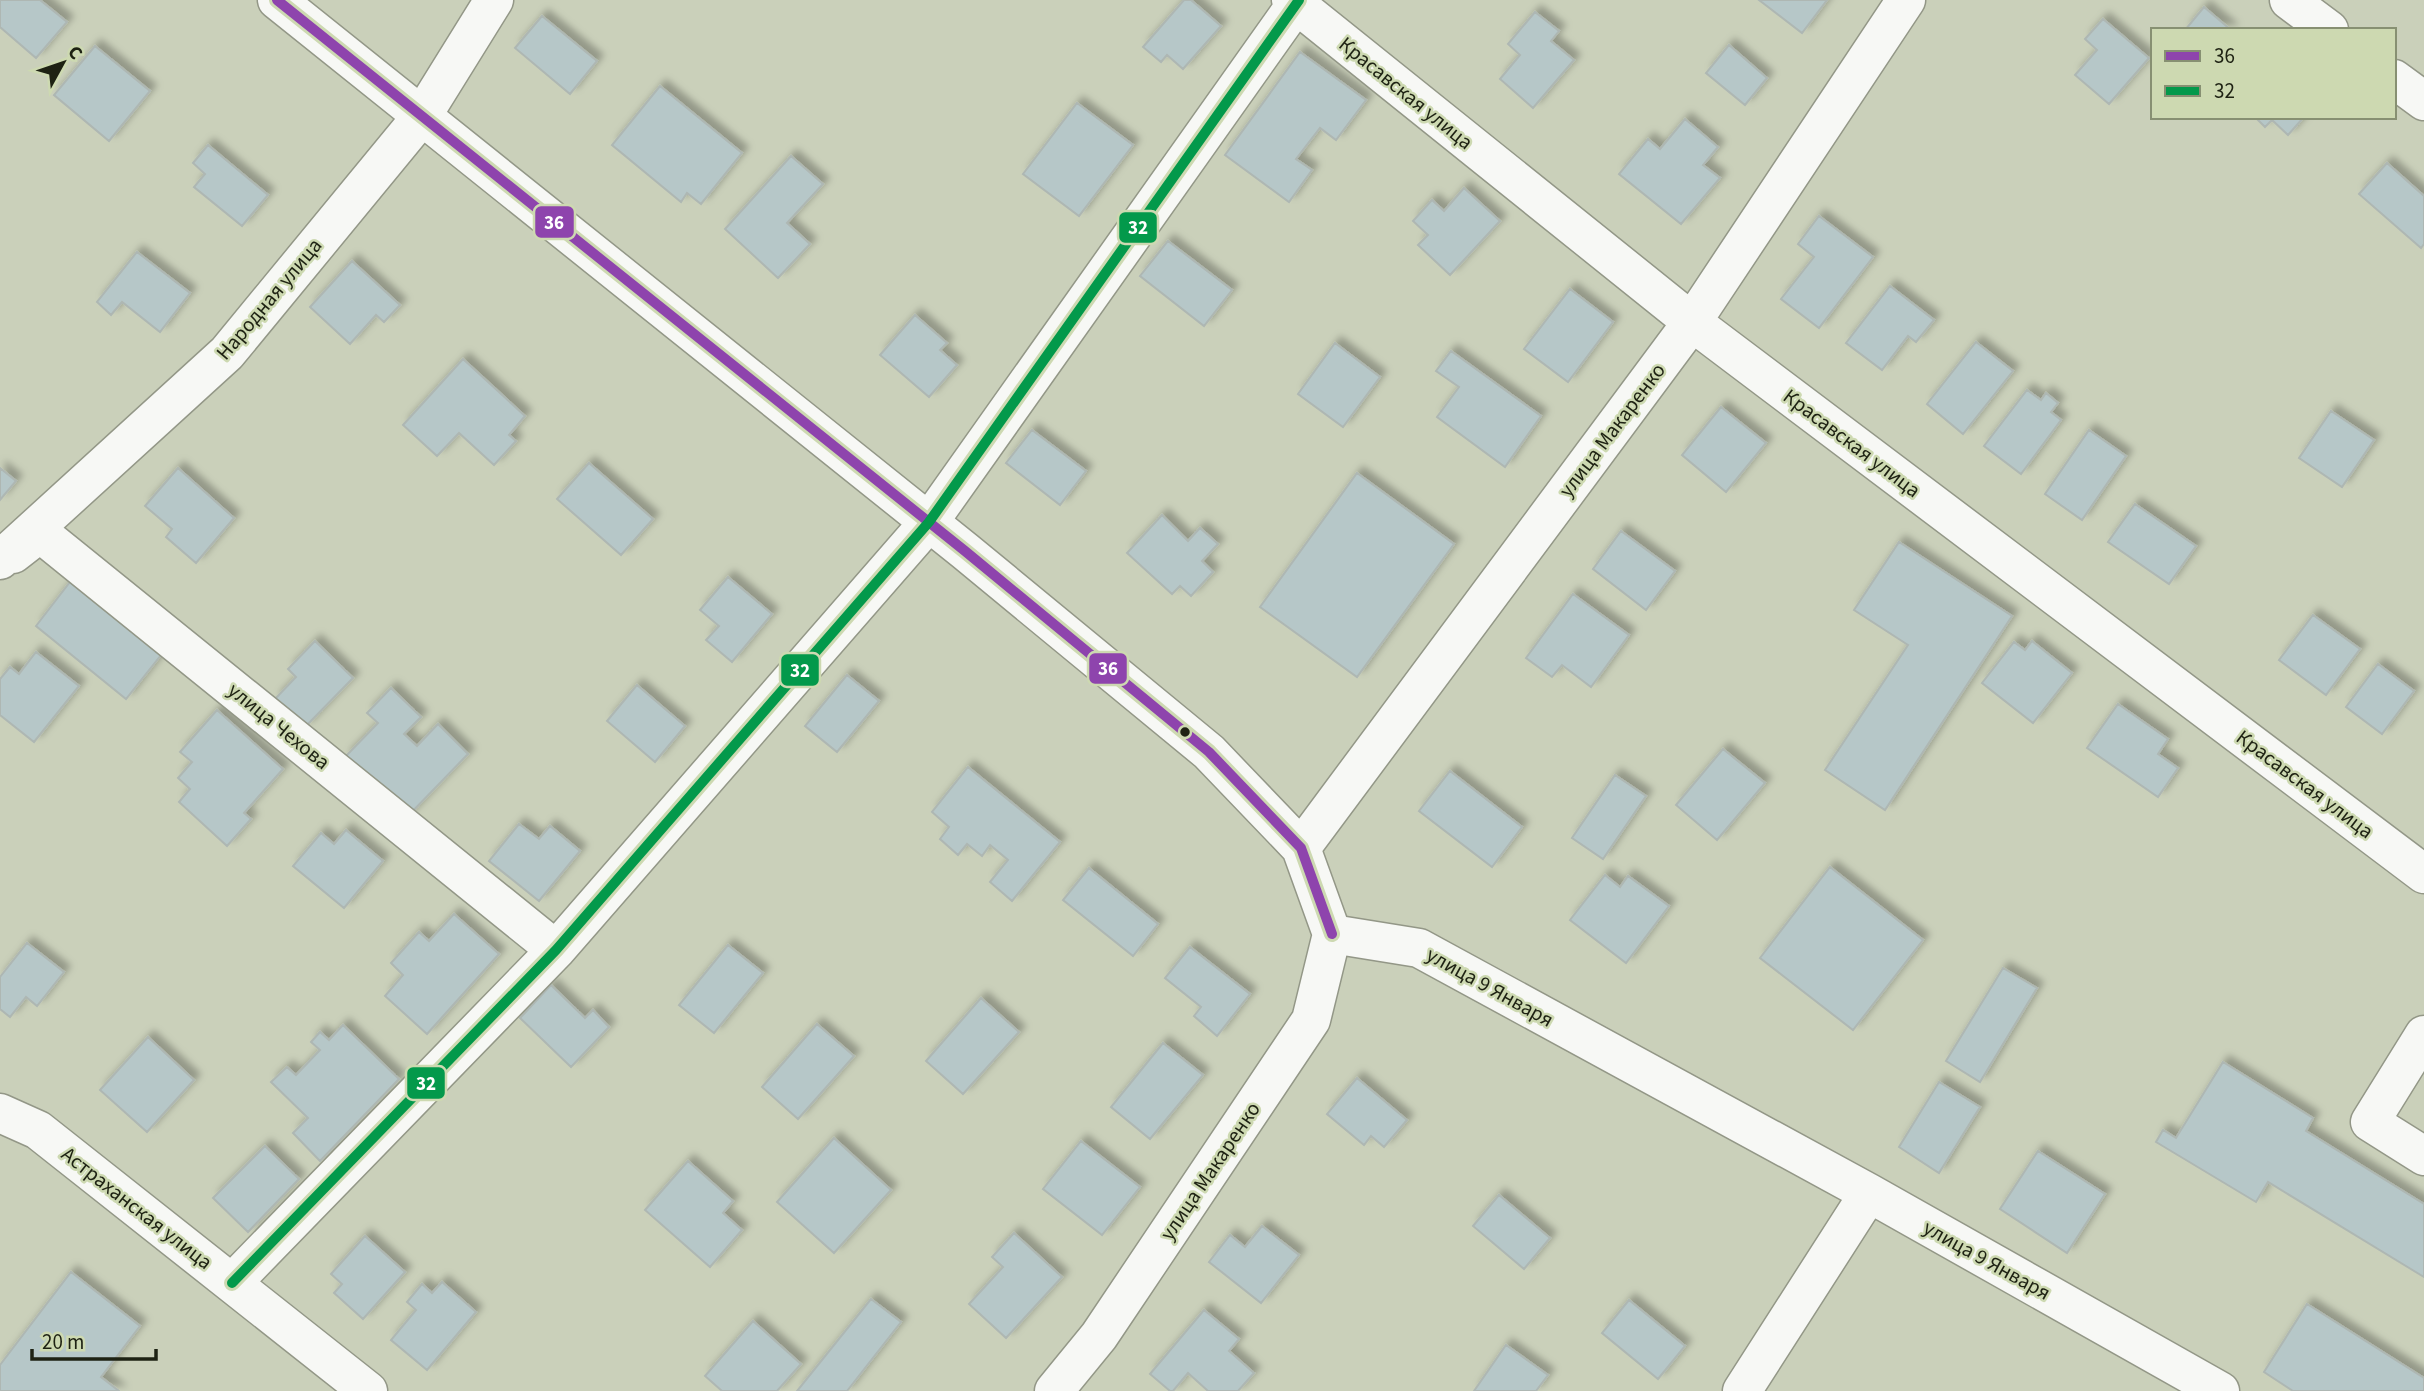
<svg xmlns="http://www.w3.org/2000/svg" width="2424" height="1391" viewBox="0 0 2424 1391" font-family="'Source Sans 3',sans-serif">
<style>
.building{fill:#b6c7c8;stroke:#aeb7b3;stroke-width:2;filter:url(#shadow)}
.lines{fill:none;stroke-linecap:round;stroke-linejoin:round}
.minor-casing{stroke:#939787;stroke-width:41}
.major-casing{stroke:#939787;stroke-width:41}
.minor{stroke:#f7f8f5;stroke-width:38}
.major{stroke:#f7f8f5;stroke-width:38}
.bus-1-casing{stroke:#cdd9b1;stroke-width:16}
.bus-2-casing{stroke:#cdd9b1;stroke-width:16}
.bus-1{stroke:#8e44ad;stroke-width:10}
.bus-2{stroke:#03994b;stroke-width:10}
.bus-dot{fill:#1e2213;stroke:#cdd9b1;stroke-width:2.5}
.labels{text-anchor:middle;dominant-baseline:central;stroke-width:5;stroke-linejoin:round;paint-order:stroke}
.street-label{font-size:21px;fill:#1e2213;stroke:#cdd9b1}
.line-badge{stroke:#cdd9b1;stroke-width:2.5}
.badge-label{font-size:19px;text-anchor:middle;font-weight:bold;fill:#fff}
</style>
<defs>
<filter id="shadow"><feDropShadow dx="6" dy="-6" stdDeviation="3.5" flood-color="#0004"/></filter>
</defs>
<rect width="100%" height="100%" fill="#cad0ba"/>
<path class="building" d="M0,0H40L67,22L36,58L0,27Z
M1184,0H1191L1221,26L1183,69L1167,55L1161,62L1143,47Z
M1759,0H1827L1802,33Z
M2204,7L2231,30H2185Z
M1535,12L1559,31L1551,41L1574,60L1533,108L1500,79L1520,55L1508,44Z
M542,16L597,61L570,94L515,48Z
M2103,19L2149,58L2109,104L2075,75L2097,50L2085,39Z
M1729,45L1767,78L1745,105L1706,73Z
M95,46L150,91L109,141L54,95Z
M1300,52L1366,100L1336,140L1320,128L1296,159L1312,170L1289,202L1225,155Z
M660,86L742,153L701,204L687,193L681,202L612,145Z
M1077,103L1133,145L1079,216L1023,174Z
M2255,117H2304L2288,135L2272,120L2265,127Z
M1685,119L1718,147L1703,165L1720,178L1681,224L1619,174L1648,139L1660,149Z
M208,145L268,195L242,226L194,187L205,174L193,163Z
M791,156L823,184L787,223L810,244L778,278L725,229Z
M2387,163L2424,196V244L2421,248L2359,194Z
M1464,188L1500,221L1450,275L1418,245L1428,235L1413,221L1432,200L1444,211Z
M1819,216L1873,257L1819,328L1781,299L1814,257L1798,244Z
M1168,241L1232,290L1204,326L1140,276Z
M137,252L190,293L160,332L122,302L111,315L97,302Z
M352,261L400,305L384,322L376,315L350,344L310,307Z
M1890,286L1934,320L1916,342L1908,336L1882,370L1846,343Z
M1570,289L1613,322L1568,382L1524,349Z
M915,315L947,343L940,350L957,365L929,397L880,355Z
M1976,342L2013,371L1963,434L1927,404Z
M1335,343L1380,377L1343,427L1298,394Z
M1451,351L1541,416L1505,467L1437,417L1459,387L1436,371Z
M463,359L525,416L509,435L516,441L494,465L459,433L437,456L403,425Z
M2027,390L2041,400L2046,393L2058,403L2051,412L2061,420L2021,474L1984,446Z
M1721,407L1766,443L1726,492L1682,455Z
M2331,411L2374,440L2342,487L2299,458Z
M1032,430L1086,471L1060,505L1006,463Z
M2089,430L2126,456L2082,520L2045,494Z
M589,463L653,519L621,555L557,499Z
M0,468L16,481L0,500Z
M178,468L234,518L196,563L166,537L172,529L145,506Z
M1357,473L1454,544L1357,677L1260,607Z
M2135,504L2196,546L2169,584L2108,542Z
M1162,515L1188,541L1200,528L1218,544L1202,561L1213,572L1191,596L1180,586L1172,594L1127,553Z
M1621,531L1675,571L1646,610L1593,569Z
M1899,542L2012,616L1885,810L1825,770L1908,645L1854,610Z
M728,577L772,614L732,662L706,640L719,626L700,610Z
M70,582L161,655L126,699L36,626Z
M1573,594L1629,635L1591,687L1562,665L1552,677L1526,658Z
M2313,615L2360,649L2326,695L2279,660Z
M315,641L353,678L305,727L275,699L296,677L288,669Z
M2032,641L2072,673L2033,723L1982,683L2014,642L2025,650Z
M36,652L79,686L34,742L0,715V679L10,667L19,674Z
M2378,664L2414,691L2382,734L2346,707Z
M847,675L879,701L837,752L805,726Z
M637,685L685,726L655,762L607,721Z
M391,688L421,717L404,734L417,746L438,724L468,754L407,817L345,757L378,723L367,713Z
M2118,704L2168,739L2158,754L2178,768L2158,797L2087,748Z
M217,710L283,769L244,813L251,819L227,846L179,802L190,789L178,778L192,762L180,752Z
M1723,749L1765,783L1717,840L1676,805Z
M968,767L1060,842L1012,901L990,882L1008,860L990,845L982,856L967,844L958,855L940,839L949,827L932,812Z
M1450,771L1522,827L1492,867L1419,811Z
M1615,775L1646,796L1603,859L1572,838Z
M519,824L539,839L550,826L580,851L539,901L489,861Z
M346,830L383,861L344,908L293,866L321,833L334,844Z
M1830,867L1923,940L1853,1030L1760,958Z
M1089,868L1158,924L1133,956L1063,900Z
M1605,875L1620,887L1628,876L1669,906L1626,963L1570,920Z
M454,914L499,954L427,1034L385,996L403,975L391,963L419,932L429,941Z
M27,943L64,972L37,1006L26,997L10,1017L0,1009V977Z
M728,945L763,973L714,1033L679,1005Z
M1190,947L1250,994L1217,1036L1194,1016L1201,1007L1165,978Z
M2003,968L2037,988L1980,1082L1946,1061Z
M551,985L585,1018L593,1010L609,1027L571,1067L520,1018Z
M981,998L1019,1032L963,1094L926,1061Z
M817,1024L854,1056L798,1119L762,1087Z
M343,1025L399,1079L320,1161L293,1133L308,1118L271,1082L287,1067L296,1075L320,1050L311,1042L320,1032L329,1040Z
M148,1037L194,1080L147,1132L100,1090Z
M1163,1043L1203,1075L1150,1139L1111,1107Z
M2223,1062L2313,1118L2306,1131L2424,1204V1277L2268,1182L2256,1202L2156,1142L2163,1130L2176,1138Z
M1357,1078L1407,1120L1384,1147L1371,1136L1364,1145L1327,1114Z
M1939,1082L1980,1107L1939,1173L1899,1147Z
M834,1138L891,1190L834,1253L777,1202Z
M1081,1141L1140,1187L1102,1235L1043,1189Z
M265,1146L299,1179L248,1232L213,1198Z
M2038,1151L2105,1194L2067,1253L2000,1209Z
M688,1161L733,1201L723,1213L742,1230L710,1267L645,1210Z
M1499,1195L1550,1238L1524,1269L1473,1226Z
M1262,1226L1299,1255L1261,1303L1209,1262L1230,1235L1245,1247Z
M1014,1233L1062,1277L1006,1338L969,1304L1003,1267L992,1257Z
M365,1236L405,1272L363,1319L334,1293L342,1284L331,1274Z
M71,1272L140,1326L101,1377L119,1391H0V1365Z
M442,1282L476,1312L427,1370L391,1340L416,1310L407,1302L422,1284L432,1293Z
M871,1299L901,1322L847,1391H797Z
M1629,1300L1685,1346L1658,1379L1602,1333Z
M2307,1304L2424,1378V1391H2293L2264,1372Z
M1204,1310L1239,1339L1229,1351L1254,1373L1238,1391H1208L1188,1373L1173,1391H1170L1150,1374Z
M753,1321L801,1364L777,1391H722L705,1376Z
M1506,1345L1548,1375L1536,1391H1474Z"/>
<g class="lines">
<defs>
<path id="minor" d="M1291,0L1692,322L2424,874
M2289,0L2329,30
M2394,79L2424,101
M13,554L40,533L556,950
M0,560L227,353L422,116L494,0
M1301,848L1692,322L1906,0
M1332,934L1419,948L1869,1193L2220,1391
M2424,1035L2370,1122L2424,1156
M0,1113L38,1130L368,1391
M232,1283L556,950L929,522L1299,0
M1742,1391L1869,1193"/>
<path id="major" d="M277,0L965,551L1209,752L1301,848L1332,934L1311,1020L1099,1336L1054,1391"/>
</defs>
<use href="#minor" class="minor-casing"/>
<use href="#major" class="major-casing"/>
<use href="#minor" class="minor"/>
<use href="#major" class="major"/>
<defs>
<path id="bus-1" d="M277,0L965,551L1209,752L1301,848L1332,934"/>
<path id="bus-2" d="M232,1283L556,950L929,522L1299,0"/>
</defs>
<use href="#bus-1" class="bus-1-casing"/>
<use href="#bus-2" class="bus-2-casing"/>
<use href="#bus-1" class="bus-1"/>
<use href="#bus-2" class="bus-2"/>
</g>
<circle class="bus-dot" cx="1185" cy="732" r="6"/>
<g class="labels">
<g class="street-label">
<text transform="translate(1406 93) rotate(39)">Красавская улица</text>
<text transform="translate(269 299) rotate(-50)">Народная улица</text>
<text transform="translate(1612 430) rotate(-53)">улица Макаренко</text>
<text transform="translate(1852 443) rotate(37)">Красавская улица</text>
<text transform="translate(279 726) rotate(39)">улица Чехова</text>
<text transform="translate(2305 784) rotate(37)">Красавская улица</text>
<text transform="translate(1490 987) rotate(29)">улица 9 Января</text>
<text transform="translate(1210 1171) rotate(-56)">улица Макаренко</text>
<text transform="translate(137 1208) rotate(38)">Астраханская улица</text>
<text transform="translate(1987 1260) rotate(29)">улица 9 Января</text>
</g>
</g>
<g class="line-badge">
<rect x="534" y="205" width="41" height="34" rx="7" fill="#8e44ad"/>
<rect x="1118" y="211" width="40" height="33" rx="7" fill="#03994b"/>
<rect x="1088" y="652" width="40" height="33" rx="7" fill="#8e44ad"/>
<rect x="780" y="653" width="40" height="34" rx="7" fill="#03994b"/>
<rect x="406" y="1066" width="40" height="34" rx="7" fill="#03994b"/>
</g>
<g class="badge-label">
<text x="554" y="229">36</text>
<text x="1138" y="234">32</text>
<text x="1108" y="675">36</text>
<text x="800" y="677">32</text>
<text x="426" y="1090">32</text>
</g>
<rect x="2151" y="28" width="245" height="91" fill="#cdd9b1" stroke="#879072" stroke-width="2"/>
<rect x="2165" y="51" width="35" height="10" fill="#8e44ad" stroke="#879072" stroke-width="2"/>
<text x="2214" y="63" font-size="21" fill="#1e2213">36</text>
<rect x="2165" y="86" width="35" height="10" fill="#03994b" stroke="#879072" stroke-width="2"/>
<text x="2214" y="98" font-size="21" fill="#1e2213">32</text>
<g transform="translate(63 63) rotate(50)" stroke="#cdd9b1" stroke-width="5" paint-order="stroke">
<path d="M0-5L12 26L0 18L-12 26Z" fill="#1e2213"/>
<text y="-10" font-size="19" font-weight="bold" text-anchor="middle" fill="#1e2213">С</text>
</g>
<path d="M32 1349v10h124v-10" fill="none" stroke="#1e2213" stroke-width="3.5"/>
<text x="42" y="1349" font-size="21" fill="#1e2213" stroke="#cdd9b1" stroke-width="5" paint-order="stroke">20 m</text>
</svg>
